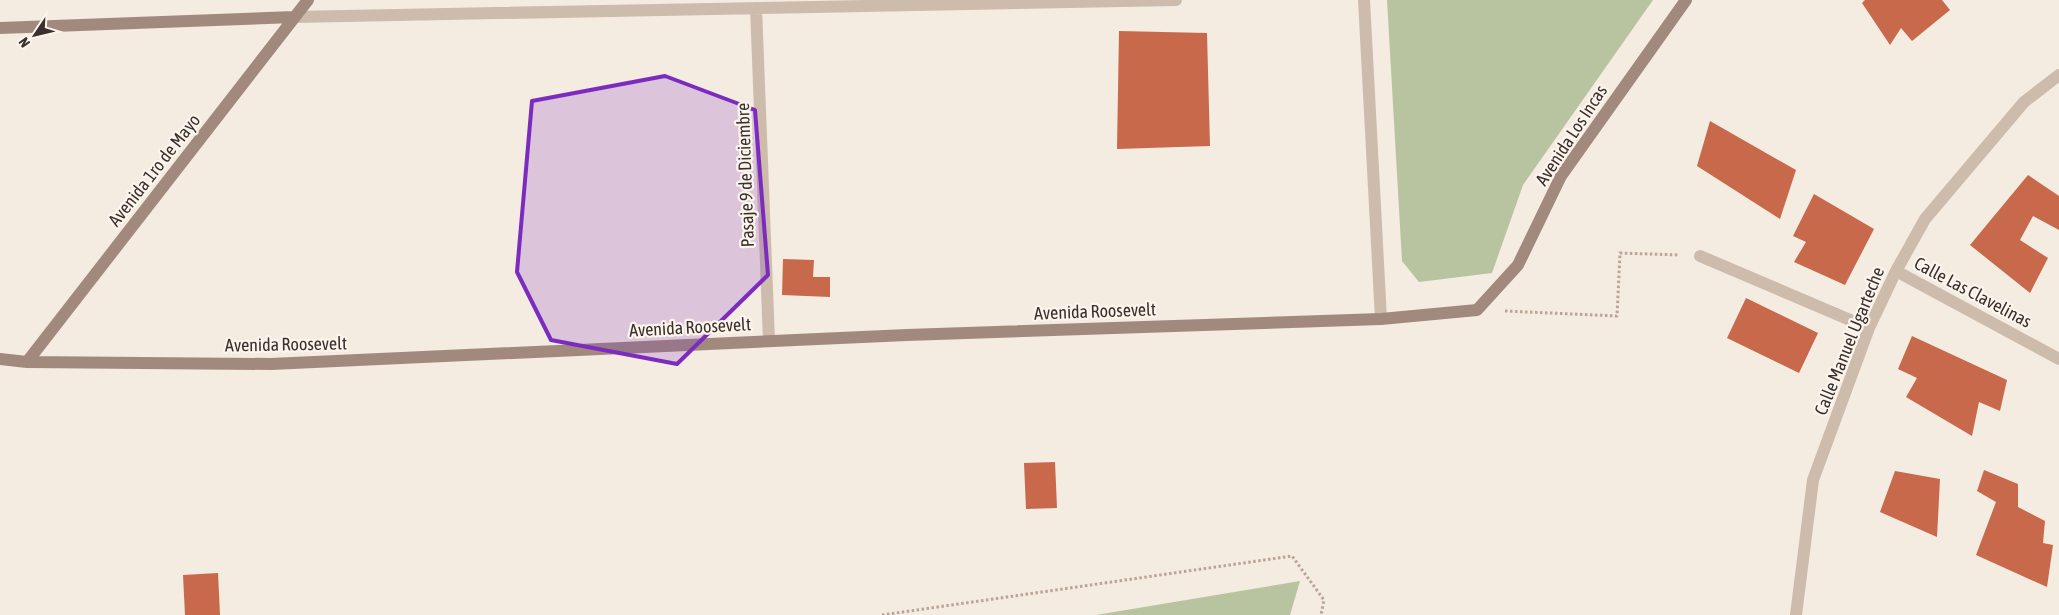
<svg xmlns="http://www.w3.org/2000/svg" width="2059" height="615" viewBox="0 0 2059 615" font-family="'Asap Condensed',sans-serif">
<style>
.green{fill:#b8c4a0}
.building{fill:#c8694b}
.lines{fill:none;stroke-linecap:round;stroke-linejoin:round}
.path{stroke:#b9a596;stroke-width:3;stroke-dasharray:2.5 2.5;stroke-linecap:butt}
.street{stroke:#cdbbac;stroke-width:12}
.secondary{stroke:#a18a7d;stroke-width:12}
.marked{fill:#7b2cbf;fill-opacity:0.2;stroke:#7b2cbf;stroke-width:4;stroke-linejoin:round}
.labels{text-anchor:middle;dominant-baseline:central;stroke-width:4.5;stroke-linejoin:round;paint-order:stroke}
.street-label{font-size:18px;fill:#3b302b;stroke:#fbf5ee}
</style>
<rect width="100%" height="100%" fill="#f4ebe1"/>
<path class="green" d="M1387,0H1653L1523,185L1492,273L1419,282L1402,261Z
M1300,581L1290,615H1096Z"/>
<path class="building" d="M1865,0H1942L1950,10L1912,41L1901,28L1890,45L1862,3Z
M1119,31L1207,33L1210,146L1117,149Z
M1710,121L1796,170L1780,219L1697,166Z
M2028,175L2059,196V230L2033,216L2020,240L2048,258L2030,293L1970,245Z
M1814,194L1874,229L1845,285L1794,262L1806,242L1793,236Z
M783,259L814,260L813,277H830V297L782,295Z
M1746,298L1818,333L1799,373L1727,338Z
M1912,336L2007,380L2000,411L1979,402L1972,436L1906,397L1917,378L1898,369Z
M1055,462L1057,508L1026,509L1024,463Z
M1984,470L2018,484V507L2045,521L2043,543L2053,545L2047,587L1976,555L1996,502L1977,491Z
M1895,471L1940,479L1937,537L1880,512Z
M218,573L220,615H185L183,575Z"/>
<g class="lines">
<path class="path" d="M1505,311L1617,316L1620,253L1679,255
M882,615L1292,556L1324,600L1321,615"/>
<path class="street" d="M1364,0L1381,319
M756,8L769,341
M294,17L1176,0
M1700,256L1869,328
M1896,271L2059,359
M1796,615L1813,480L1869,328L1896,271L1925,219L2024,102L2059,75"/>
<path class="secondary" d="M0,28L294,17
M0,359L27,362L271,364L907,335L1381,319L1477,310L1518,265L1561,176L1686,0
M27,362L308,0"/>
</g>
<path class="marked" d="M665,76L755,110L768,275L677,364L551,340L517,272L532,101Z"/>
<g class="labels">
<g class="street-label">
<text transform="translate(1571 135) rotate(-57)">Avenida Los Incas</text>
<text transform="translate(154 170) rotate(-52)">Avenida 1ro de Mayo</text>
<text transform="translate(745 175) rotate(-92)">Pasaje 9 de Diciembre</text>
<text transform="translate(1973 292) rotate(28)">Calle Las Clavelinas</text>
<text transform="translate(1095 311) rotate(-2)">Avenida Roosevelt</text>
<text transform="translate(690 327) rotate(-3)">Avenida Roosevelt</text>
<text transform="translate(1849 341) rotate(-68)">Calle Manuel Ugarteche</text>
<text transform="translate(286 344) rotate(-1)">Avenida Roosevelt</text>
</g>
</g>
<g transform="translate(35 35) rotate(235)" stroke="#fbf5ee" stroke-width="4" paint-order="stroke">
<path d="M0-4L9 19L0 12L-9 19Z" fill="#3b302b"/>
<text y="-8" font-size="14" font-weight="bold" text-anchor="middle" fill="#3b302b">N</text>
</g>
</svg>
